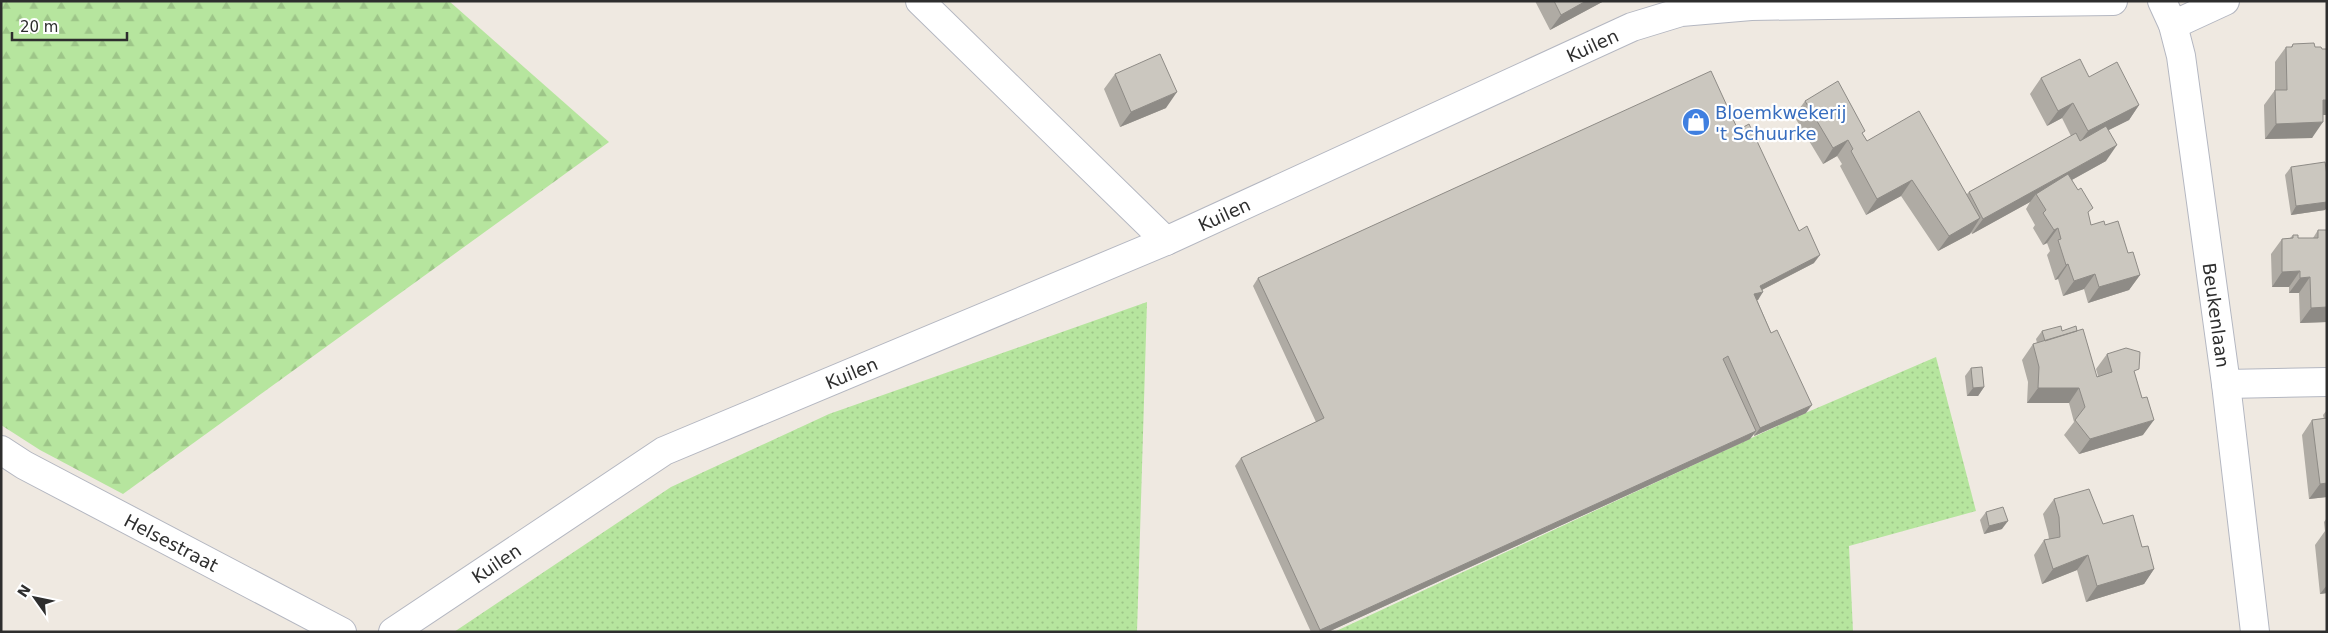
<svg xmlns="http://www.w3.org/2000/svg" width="2328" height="633" viewBox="0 0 2328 633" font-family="'DejaVu Sans',sans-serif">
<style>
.grass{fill:url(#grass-dots)}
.forest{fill:url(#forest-firs)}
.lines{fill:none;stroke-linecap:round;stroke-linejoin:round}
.minor-casing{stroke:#b4b7c1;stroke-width:30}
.minor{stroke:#fff;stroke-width:28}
.wall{fill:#afaba4}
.shaded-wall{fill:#8e8b86}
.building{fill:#cbc7bf;stroke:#8e8b86}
.labels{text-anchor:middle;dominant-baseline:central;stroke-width:4.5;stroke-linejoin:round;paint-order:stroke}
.street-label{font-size:18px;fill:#2e2e2e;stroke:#fff}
.shop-label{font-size:18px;fill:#366cbe;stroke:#fff;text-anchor:start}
</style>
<defs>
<pattern id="grass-dots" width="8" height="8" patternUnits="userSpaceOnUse" patternTransform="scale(1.25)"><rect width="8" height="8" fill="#b6e59e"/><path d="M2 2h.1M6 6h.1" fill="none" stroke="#9dc588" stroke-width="1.8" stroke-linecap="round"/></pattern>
<pattern id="forest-firs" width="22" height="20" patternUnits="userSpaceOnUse" patternTransform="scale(1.25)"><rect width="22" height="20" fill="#b6e59e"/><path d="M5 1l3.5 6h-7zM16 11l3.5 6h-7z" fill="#9dc588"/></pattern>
</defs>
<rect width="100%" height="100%" fill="#efe9e1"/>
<path class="grass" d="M1147,302L1137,632H454L671,487L829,414Z
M1936,357L1976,511L1849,546L1853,632H1334L1803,414Z"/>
<path class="forest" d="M1,1H449L609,142L123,494L40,450L1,425Z"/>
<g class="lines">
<defs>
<g id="minor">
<path d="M920,1L1166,241"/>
<path id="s1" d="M2162,1L2173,25L2181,56L2226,384L2255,632"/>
<path d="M2173,25L2225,1"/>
<path d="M2226,384L2327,382"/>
<path id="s2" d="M1,450L24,465L342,632"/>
<path id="s3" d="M393,632L664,451L1166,241L1632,27L1681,12L1751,6L2113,1"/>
</g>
</defs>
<use href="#minor" class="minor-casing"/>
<use href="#minor" class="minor"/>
</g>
<path class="wall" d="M1535,1H1604L1550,30Z
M2293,44L2315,47L2322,49H2327V115H2323L2312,138L2265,139L2264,105L2275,90V62L2286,47H2291Z
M1115,74L1166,108L1120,127L1104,89Z
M2089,77L2139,105L2129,120L2108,130L2106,161L2072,180L2088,215L2091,225H2105L2128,253L2140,275L2129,290L2088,303L2084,289L2063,296L2058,279L2055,280L2047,255L2050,251L2047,243L2043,245L2033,228L2035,225L2026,209L2030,202L1972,234L1971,232L1970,234L1938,251L1901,196L1866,215L1840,166L1842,164L1837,156L1823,164L1794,116L1805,101L1863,135L1867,141L1967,194L1969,192L2071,136L2062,118L2047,126L2030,94L2041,78Z
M1738,130L1799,231L1814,263L1762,290L1758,300H1757L1806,413L1754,436V434L1750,439L1328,632H1311L1235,466L1241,458L1316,422L1253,286L1258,278Z
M2291,167L2327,175V207L2325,210L2291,215L2285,175Z
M2318,230L2327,322L2300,323L2299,293H2289V287H2272L2271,254L2282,239L2290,238L2293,235L2298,238H2313Z
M2042,331H2077L2097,377L2098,376L2096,369L2107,354L2135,375L2143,435L2079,454L2064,435L2074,422L2069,403H2027L2028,382L2022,360L2033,344L2037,343L2036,339Z
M1971,368L1984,387L1978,396H1967L1965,376Z
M2327,410V497L2309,499L2302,435L2312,420L2324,419L2323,415Z
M2054,499L2103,524L2142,547L2154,569L2144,584L2086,602L2077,570L2042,584L2034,555L2044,540L2049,539L2048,533L2043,514Z
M1986,512L2002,529L1984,534L1980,520Z
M2327,518V593L2320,594L2315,545L2325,531L2324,522Z"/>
<path class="shaded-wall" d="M1586,1H1604L1550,30L1561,15Z
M1177,92L1166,108L1120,127L1131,112Z
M2323,100H2327V115H2312Z
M2073,103L2062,118L2047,126L2058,111Z
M2139,105L2129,120L2077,146L2088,131Z
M2323,122L2312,138L2265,139L2276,124Z
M1848,140L1837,156L1823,164L1833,148Z
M2117,145L2106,161L2039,198L2036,194L2030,202L1972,234L1983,219Z
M1912,180L1901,196L1866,215L1877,199Z
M2327,202V207L2325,210L2291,215L2296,206Z
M1980,218L1970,234L1938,251L1949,236Z
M2058,228L2047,243L2043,245L2054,230Z
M1820,255L1814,263L1754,294L1763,292L1758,300L1748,302L1760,286Z
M2068,264L2058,279L2055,280L2066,265Z
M2300,271L2289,287H2272L2282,272Z
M2095,274L2084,289L2063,296L2074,281Z
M2140,275L2129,290L2088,303L2099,287Z
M2310,277L2299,293H2289L2300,278Z
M2327,307V322L2300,323L2311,308Z
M1984,387L1978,396H1967L1973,388Z
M2038,388H2079L2069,403H2027Z
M1812,405L1806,413L1754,436L1760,428Z
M2154,420L2143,435L2079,454L2090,439Z
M1756,431L1750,439L1328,632H1318L1320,630Z
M2327,483V497L2309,499L2320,484Z
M2008,521L2002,529L1984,534L1989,526Z
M2088,555L2077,570L2042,584L2053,569Z
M2154,569L2144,584L2086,602L2097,586Z
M2327,585V593L2320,594Z"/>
<path class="building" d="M1554,1H1586L1561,15Z
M2314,43L2315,47H2321L2322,49H2327V100H2323V122L2276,124L2275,90H2287L2286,47H2292L2293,44Z
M1160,54L1177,92L1131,112L1115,74Z
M2080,59L2089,77L2117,62L2139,105L2088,131L2073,103L2058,111L2041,78Z
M1711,71L1738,130L1749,124L1799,231L1807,226L1820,255L1760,286L1763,292L1754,294L1771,333L1777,330L1812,405L1760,428L1728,356L1723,359L1756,431L1320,630L1241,458L1324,418L1258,278Z
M1838,81L1865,131L1862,133L1867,141L1919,111L1980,218L1949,236L1912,180L1877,199L1851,151L1853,149L1848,140L1833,148L1805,101Z
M2106,126L2117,145L1983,219L1969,192L2076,133L2080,141Z
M2325,162L2327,175V202L2296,206L2291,167Z
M2068,174L2078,190L2081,188L2093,208L2088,212L2091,225L2104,221L2105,225L2118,221L2128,253L2133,252L2140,275L2099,287L2095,274L2074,281L2068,264L2066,265L2058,240L2061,239L2058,228L2054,230L2043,213L2046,210L2036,194Z
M2318,230H2327V307L2311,308L2310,277L2300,278V271L2282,272V239L2293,238V235H2298V238H2318Z
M2061,326L2062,331L2076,326L2077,331L2045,341L2042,331Z
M2083,329L2097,377L2112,372L2107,354L2126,348L2140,352L2139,369L2134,371L2142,398L2147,397L2154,420L2090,439L2075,420L2085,407L2079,388H2038L2039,367L2033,344Z
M1982,367L1984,387L1973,388L1971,368Z
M2327,418V483L2320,484L2312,420Z
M2089,489L2103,524L2133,515L2142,547L2148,546L2154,569L2097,586L2088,555L2053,569L2044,540L2060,537L2059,517L2054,499Z
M2003,507L2008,521L1989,526L1986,512Z"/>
<defs>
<symbol id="shop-disc" viewBox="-11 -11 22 22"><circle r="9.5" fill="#3f7fe0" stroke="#fff"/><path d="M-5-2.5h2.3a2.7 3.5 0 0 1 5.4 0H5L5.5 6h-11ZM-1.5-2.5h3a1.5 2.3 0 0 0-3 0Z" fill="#fff"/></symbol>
</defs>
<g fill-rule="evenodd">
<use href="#shop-disc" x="1680" y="106" width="32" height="32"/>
</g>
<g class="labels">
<g class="street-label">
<text stroke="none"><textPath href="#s3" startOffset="1339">Kuilen</textPath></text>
<text stroke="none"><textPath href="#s3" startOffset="934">Kuilen</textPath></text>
<text stroke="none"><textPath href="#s1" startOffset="320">Beukenlaan</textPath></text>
<text stroke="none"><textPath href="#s3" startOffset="529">Kuilen</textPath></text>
<text stroke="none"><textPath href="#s2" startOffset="194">Helsestraat</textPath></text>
<text stroke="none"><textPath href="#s3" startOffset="124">Kuilen</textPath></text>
</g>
<g class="shop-label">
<text x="1715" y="112">Bloemkwekerij<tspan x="1715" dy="21">'t Schuurke</tspan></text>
</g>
</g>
<rect width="2328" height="633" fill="none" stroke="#2e2e2e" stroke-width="5"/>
<g transform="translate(35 598) rotate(303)" stroke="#ffffff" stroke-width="4" paint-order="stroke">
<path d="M0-4L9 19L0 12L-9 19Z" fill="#2e2e2e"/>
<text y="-8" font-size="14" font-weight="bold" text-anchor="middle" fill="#2e2e2e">N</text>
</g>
<path d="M12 32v8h115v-8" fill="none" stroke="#2e2e2e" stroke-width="2.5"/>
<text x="20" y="32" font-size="15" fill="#2e2e2e" stroke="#ffffff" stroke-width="4" paint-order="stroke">20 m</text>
</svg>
